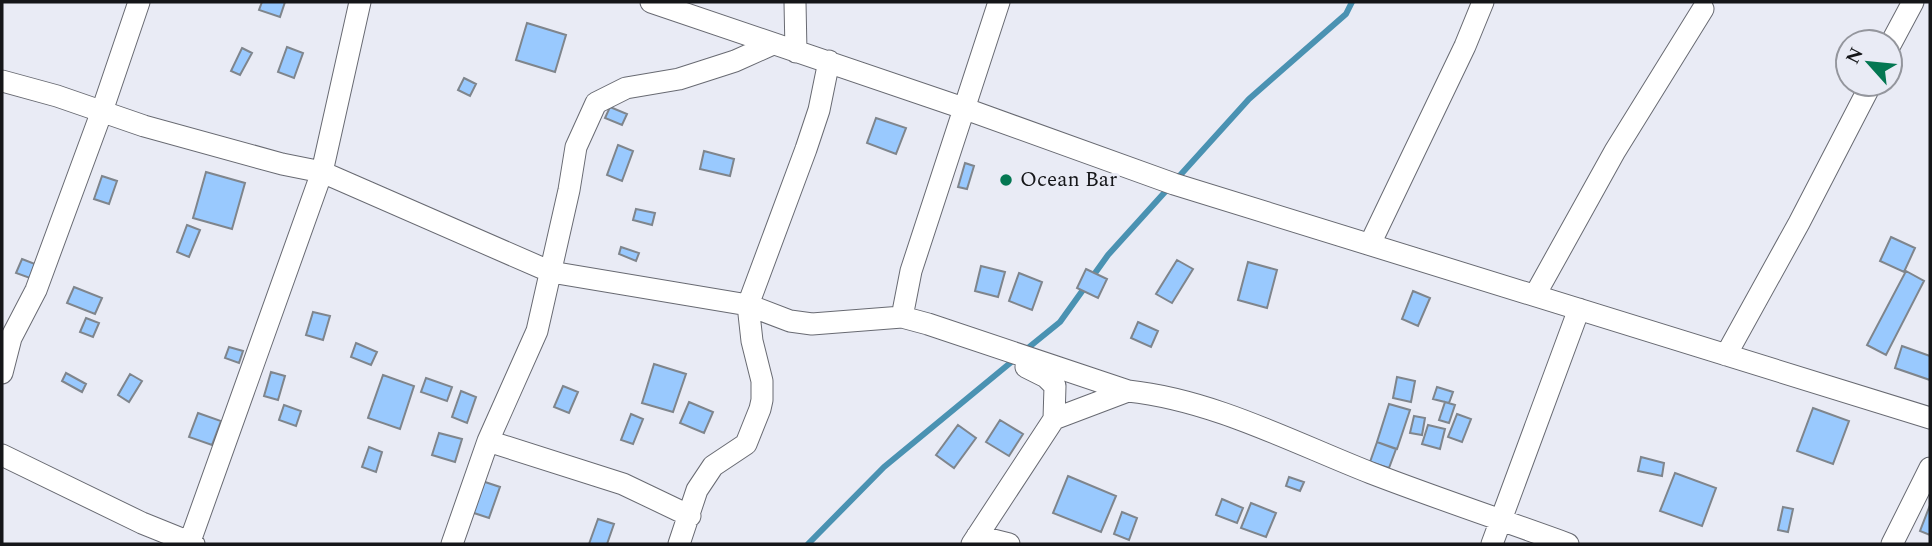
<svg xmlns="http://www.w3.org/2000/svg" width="1932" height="546" viewBox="0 0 1932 546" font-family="Spectral,serif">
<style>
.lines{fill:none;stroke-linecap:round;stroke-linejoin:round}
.stream{stroke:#4a92b2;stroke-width:6}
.building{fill:#99c9fe;stroke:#7f858c;stroke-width:2}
.minor-casing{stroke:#686a72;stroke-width:23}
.minor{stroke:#fff;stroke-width:21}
.poi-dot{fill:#047752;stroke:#e9ebf5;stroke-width:2.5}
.labels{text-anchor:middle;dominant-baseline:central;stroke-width:6;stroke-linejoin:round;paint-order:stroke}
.poi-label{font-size:21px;fill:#151619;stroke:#e9ebf5;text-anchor:start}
</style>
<rect width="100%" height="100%" fill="#e9ebf5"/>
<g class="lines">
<path class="stream" d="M1023,352L1060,322L1108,255L1249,99L1346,14L1352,2
M808,544L884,467L1015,359"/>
</g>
<path class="building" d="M262,2H285L280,17L259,10Z
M527,23L566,35L555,72L516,60Z
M287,47L303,53L294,78L278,72Z
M242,48L252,53L240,75L231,71Z
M464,78L476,84L470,96L458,90Z
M610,107L627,114L622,125L605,118Z
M876,118L906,128L896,154L867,143Z
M618,145L633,151L622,181L607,175Z
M704,151L734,159L730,176L700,169Z
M965,163L974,166L967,189L958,187Z
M206,172L245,183L232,229L193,218Z
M102,176L117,181L109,204L94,199Z
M636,209L655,213L652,225L633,220Z
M187,225L200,230L189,257L177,252Z
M1891,237L1915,248L1904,272L1880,261Z
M621,247L639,253L636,261L619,254Z
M22,259L35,264L30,278L16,273Z
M1177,260L1193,269L1172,303L1156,294Z
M1248,262L1277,270L1267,308L1238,300Z
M981,266L1005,272L998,297L975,291Z
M1086,269L1107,279L1098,298L1077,288Z
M1906,271L1924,281L1886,355L1867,345Z
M1019,273L1042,282L1032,310L1009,301Z
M74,287L102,298L95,314L67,303Z
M1413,291L1430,298L1418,326L1402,319Z
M313,312L330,316L323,340L306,335Z
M86,318L99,323L93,337L80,332Z
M1138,322L1158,331L1151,347L1131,338Z
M356,343L377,352L371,365L351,357Z
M1902,346L1930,356V380L1895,368Z
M229,347L243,351L239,363L225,358Z
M654,364L686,374L673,412L642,403Z
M271,372L285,376L278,400L264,396Z
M66,373L86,384L82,392L62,381Z
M130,374L142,381L129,402L118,395Z
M383,375L414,386L400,429L368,418Z
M1397,377L1415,381L1411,402L1393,398Z
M426,378L452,387L447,401L421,392Z
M563,386L578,392L569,413L554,407Z
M1437,387L1453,392L1449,403L1433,399Z
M461,391L476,397L467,423L452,417Z
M689,402L713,412L704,433L680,423Z
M1445,402L1455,405L1449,423L1439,420Z
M1389,404L1410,410L1397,449L1377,442Z
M284,405L301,411L296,426L279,420Z
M1813,408L1849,421L1833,464L1797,451Z
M198,413L221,421L212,445L189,437Z
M631,414L643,419L633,444L621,440Z
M1457,414L1471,419L1462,442L1448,437Z
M1414,416L1425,418L1422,435L1410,433Z
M1000,420L1023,434L1009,456L986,442Z
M958,425L976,438L954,468L936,455Z
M1428,425L1445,429L1440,449L1422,444Z
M439,433L462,439L455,462L432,455Z
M1377,442L1396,449L1389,468L1370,462Z
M369,447L382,452L376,472L362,467Z
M1641,457L1664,463L1662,476L1638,471Z
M1675,473L1716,488L1702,526L1660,511Z
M1068,476L1116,496L1101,532L1053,513Z
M1289,477L1304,482L1300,491L1286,486Z
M482,481L500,487L489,518L471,512Z
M1222,499L1243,508L1237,523L1216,515Z
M1251,503L1276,513L1266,537L1241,528Z
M1930,505V535L1920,531Z
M1783,507L1793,509L1788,532L1778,530Z
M1122,512L1137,518L1129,540L1114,534Z
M598,519L614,524L607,544H589Z"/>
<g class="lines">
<defs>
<path id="minor" d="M651,2L963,108L1174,184L1930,418
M795,2L796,52
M1890,45L1913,2
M2,81L57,96L144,126L282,164L322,172L551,272L748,305L790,321L812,324L902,317L928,324L1128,391C1213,400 1292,442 1371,473C1436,498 1502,520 1568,544
M1370,244L1465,46L1483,2
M1535,295L1615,151L1703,9
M902,317L911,271L999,2
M1726,355L1799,223L1871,84
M2,373L11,338L36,290L102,111L139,2
M1054,419L1128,391
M488,441L623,484L690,516
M2,455L142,523L194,544
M977,536L1009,544
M189,544L322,172L360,2
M452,544L488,441L537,331L569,190L576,147L596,103L626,88L679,79L735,61L773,44
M679,544L697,490L713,466L746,444L760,409L762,400V381L752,341L748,305L806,149L819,110L829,61
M972,544L1054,419L1055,386L1046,377L1026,367
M1492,544L1579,309
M1892,544L1930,468"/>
</defs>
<use href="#minor" class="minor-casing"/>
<use href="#minor" class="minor"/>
</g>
<circle class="poi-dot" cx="1006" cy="180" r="7"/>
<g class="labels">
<g class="poi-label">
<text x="1020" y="180">Ocean Bar</text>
</g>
</g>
<rect width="1932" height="546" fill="none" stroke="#151619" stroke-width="7"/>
<g transform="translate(1869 63) rotate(297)"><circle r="33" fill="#e9ebf5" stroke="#94969d" stroke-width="2"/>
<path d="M0-5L12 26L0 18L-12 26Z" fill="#047752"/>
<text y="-10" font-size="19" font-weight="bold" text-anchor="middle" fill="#151619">N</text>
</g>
</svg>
